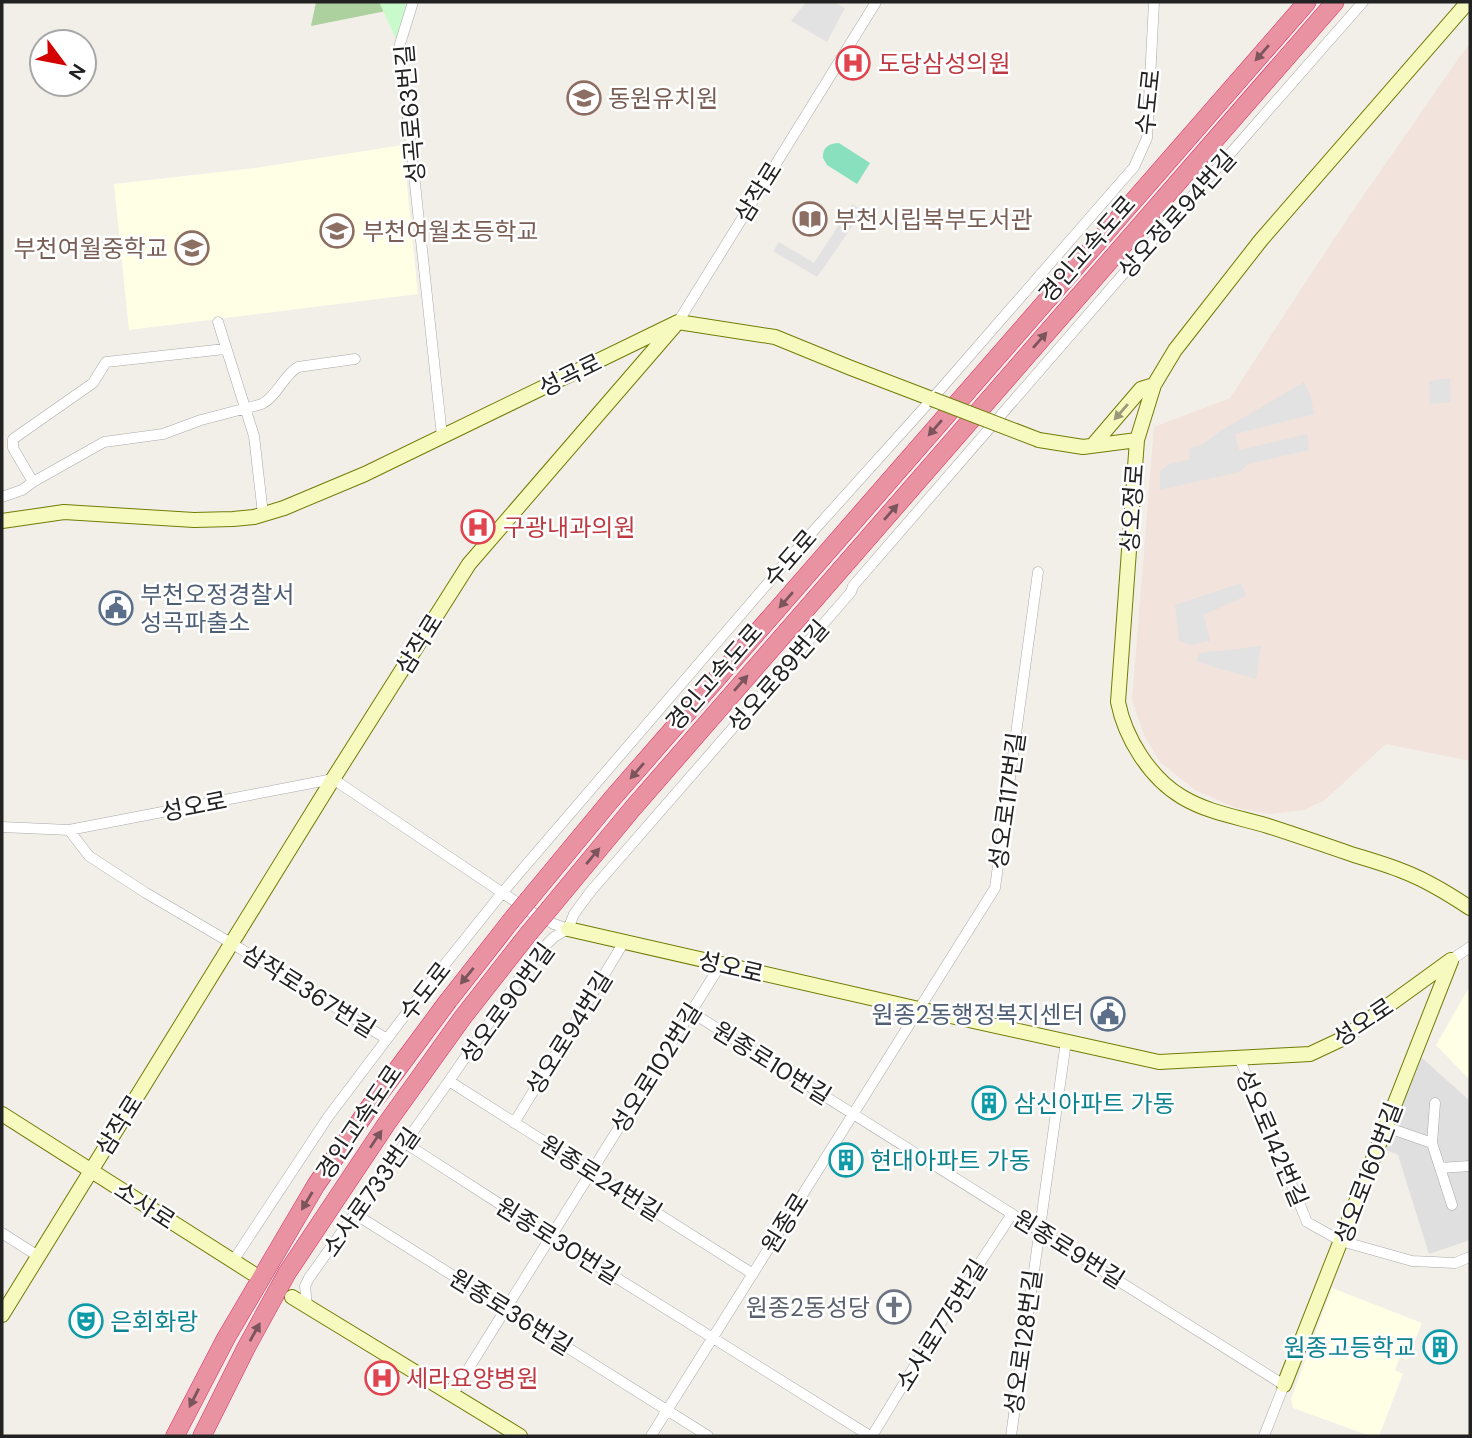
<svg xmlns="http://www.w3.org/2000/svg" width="1472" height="1438" viewBox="0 0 1472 1438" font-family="'DM Sans','Noto Sans KR',sans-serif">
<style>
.residential{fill:#e0dfdf}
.education{fill:#ffffe5}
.military{fill:#f3e3dd}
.forest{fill:#add19e}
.park{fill:#c8facc}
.pitch{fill:#88e0be}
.parking{fill:#e2e2e2}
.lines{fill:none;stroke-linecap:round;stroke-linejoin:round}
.street-casing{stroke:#a9a9a9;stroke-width:11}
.secondary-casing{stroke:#707d05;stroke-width:16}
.highway-casing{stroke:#dc2a67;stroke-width:19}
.street{stroke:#fff;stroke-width:10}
.secondary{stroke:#f7fabf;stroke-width:14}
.highway{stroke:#e892a2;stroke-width:18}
.secondary-bridge-casing{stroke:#707d05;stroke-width:16;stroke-linecap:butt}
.highway-bridge-casing{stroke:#dc2a67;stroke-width:19;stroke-linecap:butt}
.secondary-bridge{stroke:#f7fabf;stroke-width:14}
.highway-bridge{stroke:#e892a2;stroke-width:18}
.oneway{fill:#7b545c}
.oneway2{fill:#979978}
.labels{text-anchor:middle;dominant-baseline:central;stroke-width:5;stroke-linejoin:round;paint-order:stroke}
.health-label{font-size:24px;fill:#be3a42;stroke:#fff;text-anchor:start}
.education-label{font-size:24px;fill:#785e54;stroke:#fff;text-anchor:start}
.street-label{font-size:24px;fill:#222;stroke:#fff}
.service-label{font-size:24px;fill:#4e5e75;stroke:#fff;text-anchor:start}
.culture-label{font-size:24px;fill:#0d838f;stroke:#fff;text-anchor:start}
.worship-label{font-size:24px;fill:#5b616d;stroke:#fff;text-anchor:end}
</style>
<rect width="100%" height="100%" fill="#f2efe9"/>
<path class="residential" d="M1422,1058L1470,1101V1240L1429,1254L1398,1155L1384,1149Z"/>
<path class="education" d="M403,145L418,294L129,330L114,184L255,168Z
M1470,986V1080L1436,1045Z
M1332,1288L1422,1323L1407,1360L1400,1357L1395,1370L1403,1374L1379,1436H1370L1293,1408L1291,1399Z"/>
<path class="military" d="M1470,42V761L1386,744L1325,800L1304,810L1269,814L1236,808L1195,790L1160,762L1144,735L1132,700L1154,427L1230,398L1345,222Z"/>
<path class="forest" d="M316,2H393L391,10L311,26Z"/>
<path class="park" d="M379,2H407L396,39Z"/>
<path class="pitch" d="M839,143L870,163L857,184L827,165L823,158C822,148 829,143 839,143Z"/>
<path class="parking" d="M806,2H819L822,3L823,2H833L845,8L827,42L791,21Z
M852,204L863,211L817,277L773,251L779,242L814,263Z
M1450,378L1451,402L1430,404L1429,381Z
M1304,382L1311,397L1314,414L1235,434L1239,450L1307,434L1309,450L1249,464L1239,472L1160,490V471L1170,464L1190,459L1189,449L1204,443L1222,430Z
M1241,583L1246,596L1204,615L1210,641L1190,645L1179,641L1175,605Z
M1261,646L1256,679L1214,667L1197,661L1199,653Z"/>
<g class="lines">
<defs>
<path id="street" d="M413,2L400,44L442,436
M218,322L254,436L263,514
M678,322L876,2
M33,482L13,448V439L93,383L106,362L225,349
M2,497L22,490L33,482L104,442L163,434L201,420L262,404C278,395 283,376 298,367L355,359
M2,827L69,830L333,779L531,912L554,924L568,929
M69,830L89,856L146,893L231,943L387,1039
M568,929L574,914L591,891L851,592L853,586L1144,250L1236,147L1363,2
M1451,960L1470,947
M691,1012L1284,1385L1264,1436
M1239,1057L1307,1222L1341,1241L1412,1261L1455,1263L1470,1257
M449,1081L753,1274
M514,1123L624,942
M1386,1127L1432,1143L1452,1205
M405,1143L551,1237L870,1436
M1432,1143L1435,1103
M1440,1168L1470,1166
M355,1214L708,1436
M2,1233L38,1256
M233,1261L328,1117L421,994L502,893L798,548L932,399L1134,167L1147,138L1154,2
M307,1306L305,1286L309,1278L449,1081L535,956L554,937L568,929
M452,1395L721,964
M651,1436L995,888L1038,572
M872,1436L945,1316L1012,1214
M1011,1436L1066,1041"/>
<path id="secondary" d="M1468,2L1261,240L1175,350L1154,385L1137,440L1118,702C1125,738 1150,778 1182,797C1209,813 1238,817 1268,826C1296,835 1325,845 1354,855C1371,860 1388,865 1405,872C1428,881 1449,894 1470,908
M1039,440L1083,447L1137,440
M1093,445L1141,389L1154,385
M2,521L64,512L194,520L233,519L254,517L284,508L365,474L678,322L775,337L851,368L932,399
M568,929L919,1009L1159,1062L1310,1054L1342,1039L1451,960
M2,1114L252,1273
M292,1297L520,1436
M2,1315L333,779L469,564L678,322
M1284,1385L1451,961"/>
<path id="highway" d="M529,899L611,800L1307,2
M550,908L633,808L1335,2
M175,1436L226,1338L316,1185L371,1105L448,1001L510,922
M202,1436L246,1348L287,1273L387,1123L463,1017L529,933"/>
</defs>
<use href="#street" class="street-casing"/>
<use href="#secondary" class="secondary-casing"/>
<use href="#highway" class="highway-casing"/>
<use href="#street" class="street"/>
<use href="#secondary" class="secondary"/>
<use href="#highway" class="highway"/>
<defs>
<path id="secondary-bridge" d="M932,399L1039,440"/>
<path id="highway-bridge" d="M510,922L529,899
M529,933L550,908"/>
</defs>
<use href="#secondary-bridge" class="secondary-bridge-casing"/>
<use href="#highway-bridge" class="highway-bridge-casing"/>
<use href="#secondary-bridge" class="secondary-bridge"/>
<use href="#highway-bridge" class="highway-bridge"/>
</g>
<defs><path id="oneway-solid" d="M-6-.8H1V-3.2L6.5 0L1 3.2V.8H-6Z" transform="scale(1.75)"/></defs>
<g class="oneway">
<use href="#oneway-solid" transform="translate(1262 53) rotate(131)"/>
<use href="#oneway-solid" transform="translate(1040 340) rotate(-49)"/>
<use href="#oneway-solid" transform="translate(935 428) rotate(131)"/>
<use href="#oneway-solid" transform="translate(891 512) rotate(-49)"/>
<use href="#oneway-solid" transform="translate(786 600) rotate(131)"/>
<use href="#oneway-solid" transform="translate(741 683) rotate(-49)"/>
<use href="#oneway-solid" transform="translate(637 771) rotate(131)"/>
<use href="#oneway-solid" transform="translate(593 856) rotate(-50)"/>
<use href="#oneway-solid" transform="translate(467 976) rotate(129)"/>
<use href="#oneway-solid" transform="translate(376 1139) rotate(-56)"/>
<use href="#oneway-solid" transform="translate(307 1201) rotate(121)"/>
<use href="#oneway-solid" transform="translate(255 1332) rotate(-61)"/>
<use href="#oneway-solid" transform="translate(194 1398) rotate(117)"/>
</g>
<use class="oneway2" href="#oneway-solid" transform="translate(1121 412) rotate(131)"/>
<defs>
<symbol id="hospital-ring" viewBox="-11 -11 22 22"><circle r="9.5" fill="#fff" stroke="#e0444e" stroke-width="1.5"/><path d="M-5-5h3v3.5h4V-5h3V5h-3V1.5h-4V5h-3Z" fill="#e0444e"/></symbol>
<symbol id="school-ring" viewBox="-11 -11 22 22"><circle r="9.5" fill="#fff" stroke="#8d6e63" stroke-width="1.5"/><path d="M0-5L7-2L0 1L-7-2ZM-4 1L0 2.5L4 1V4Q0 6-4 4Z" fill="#8d6e63"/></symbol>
<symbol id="library-ring" viewBox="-11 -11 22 22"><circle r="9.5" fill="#fff" stroke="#8d6e63" stroke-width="1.5"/><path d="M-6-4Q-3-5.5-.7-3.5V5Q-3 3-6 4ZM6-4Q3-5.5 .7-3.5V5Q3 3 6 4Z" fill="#8d6e63"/></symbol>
<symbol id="civic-ring" viewBox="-11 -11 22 22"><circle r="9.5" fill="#fff" stroke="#5c6f8a" stroke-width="1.5"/><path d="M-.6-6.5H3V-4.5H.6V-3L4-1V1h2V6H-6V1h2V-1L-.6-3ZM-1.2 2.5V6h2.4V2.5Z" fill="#5c6f8a"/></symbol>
<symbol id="building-ring" viewBox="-11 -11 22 22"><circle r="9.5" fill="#fff" stroke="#0f9aa8" stroke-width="1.5"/><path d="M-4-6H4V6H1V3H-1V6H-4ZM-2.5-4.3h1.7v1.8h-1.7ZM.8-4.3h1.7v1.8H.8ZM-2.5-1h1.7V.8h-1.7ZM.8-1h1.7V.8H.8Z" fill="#0f9aa8"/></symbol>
<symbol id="church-ring" viewBox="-11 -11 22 22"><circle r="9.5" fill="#fff" stroke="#6b7280" stroke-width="1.5"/><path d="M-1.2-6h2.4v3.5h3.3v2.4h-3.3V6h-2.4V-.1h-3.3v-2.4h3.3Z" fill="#6b7280"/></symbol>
<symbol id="theatre-ring" viewBox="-11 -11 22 22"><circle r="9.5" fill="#fff" stroke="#0f9aa8" stroke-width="1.5"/><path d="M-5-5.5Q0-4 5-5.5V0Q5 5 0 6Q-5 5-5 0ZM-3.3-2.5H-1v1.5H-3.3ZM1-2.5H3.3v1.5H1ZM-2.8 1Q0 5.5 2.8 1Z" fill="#0f9aa8"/></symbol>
</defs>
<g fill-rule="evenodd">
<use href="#hospital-ring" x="834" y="44" width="38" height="38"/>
<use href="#school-ring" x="565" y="79" width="38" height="38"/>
<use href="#library-ring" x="791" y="200" width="38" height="38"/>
<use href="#school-ring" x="318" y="212" width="38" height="38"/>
<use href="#school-ring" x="173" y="229" width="38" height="38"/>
<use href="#hospital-ring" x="459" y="508" width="38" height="38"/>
<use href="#civic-ring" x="97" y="589" width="38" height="38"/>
<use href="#civic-ring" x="1089" y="995" width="38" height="38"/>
<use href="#building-ring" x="970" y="1084" width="38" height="38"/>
<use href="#building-ring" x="827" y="1141" width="38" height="38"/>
<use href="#church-ring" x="875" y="1288" width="38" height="38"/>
<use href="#theatre-ring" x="67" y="1302" width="38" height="38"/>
<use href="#building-ring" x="1421" y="1328" width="38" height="38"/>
<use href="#hospital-ring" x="363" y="1359" width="38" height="38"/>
</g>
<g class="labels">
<g class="health-label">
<text x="878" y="63">도당삼성의원</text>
<text x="503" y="527">구광내과의원</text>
<text x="406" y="1378">세라요양병원</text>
</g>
<g class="education-label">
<text x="608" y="98">동원유치원</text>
<text x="834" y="219">부천시립북부도서관</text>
<text x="362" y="231">부천여월초등학교</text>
<text x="168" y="248" text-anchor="end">부천여월중학교</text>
</g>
<g class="street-label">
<text transform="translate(1148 102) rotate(-84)">수도로</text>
<text transform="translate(410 114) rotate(-95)">성곡로63번길</text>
<text transform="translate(758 192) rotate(-58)">삼작로</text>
<text transform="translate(1177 214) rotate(-48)">상오정로94번길</text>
<text transform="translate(1087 249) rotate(-49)">경인고속도로</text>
<text transform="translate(570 375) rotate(-26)">성곡로</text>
<text transform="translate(1132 508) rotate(-86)">상오정로</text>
<text transform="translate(790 558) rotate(-49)">수도로</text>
<text transform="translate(419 644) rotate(-58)">삼작로</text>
<text transform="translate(778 676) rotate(-49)">성오로89번길</text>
<text transform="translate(714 677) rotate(-49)">경인고속도로</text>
<text transform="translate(1007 801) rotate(-82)">성오로117번길</text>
<text transform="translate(194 806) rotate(-11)">성오로</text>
<text transform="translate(731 967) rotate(13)">성오로</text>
<text transform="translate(309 991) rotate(32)">삼작로367번길</text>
<text transform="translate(425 991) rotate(-52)">수도로</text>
<text transform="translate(507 1003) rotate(-54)">성오로90번길</text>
<text transform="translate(1363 1022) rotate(-34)">성오로</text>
<text transform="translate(569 1033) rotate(-58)">성오로94번길</text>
<text transform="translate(772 1063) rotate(32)">원종로10번길</text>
<text transform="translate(656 1068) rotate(-58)">성오로102번길</text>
<text transform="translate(359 1122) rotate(-56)">경인고속도로</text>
<text transform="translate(119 1125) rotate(-58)">삼작로</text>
<text transform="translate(1272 1138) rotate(67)">성오로142번길</text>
<text transform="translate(1368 1173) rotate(-69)">성오로160번길</text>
<text transform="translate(601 1178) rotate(32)">원종로24번길</text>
<text transform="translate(371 1192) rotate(-55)">소사로733번길</text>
<text transform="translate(145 1205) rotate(33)">소사로</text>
<text transform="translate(785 1223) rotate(-58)">원종로</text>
<text transform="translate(558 1241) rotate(32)">원종로30번길</text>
<text transform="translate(1069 1249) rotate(32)">원종로9번길</text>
<text transform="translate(511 1312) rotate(32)">원종로36번길</text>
<text transform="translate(941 1325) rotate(-58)">소사로775번길</text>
<text transform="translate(1023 1342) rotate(-82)">성오로128번길</text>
</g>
<g class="service-label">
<text x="140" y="594">부천오정경찰서<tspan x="140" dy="28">성곡파출소</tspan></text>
<text x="1084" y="1014" text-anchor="end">원종2동행정복지센터</text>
</g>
<g class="culture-label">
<text x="1014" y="1103">삼신아파트 가동</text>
<text x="870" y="1160">현대아파트 가동</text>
<text x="110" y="1321">은회화랑</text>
<text x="1416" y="1347" text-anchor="end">원종고등학교</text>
</g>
<g class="worship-label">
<text x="870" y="1307">원종2동성당</text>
</g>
</g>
<rect width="1472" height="1438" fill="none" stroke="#222222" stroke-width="7"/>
<g transform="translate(63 63) rotate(122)"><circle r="33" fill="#ffffff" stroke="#a7a7a7" stroke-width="2"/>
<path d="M0-5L12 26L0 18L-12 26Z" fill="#d40000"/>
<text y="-10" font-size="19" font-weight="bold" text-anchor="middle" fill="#222222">N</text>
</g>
</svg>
